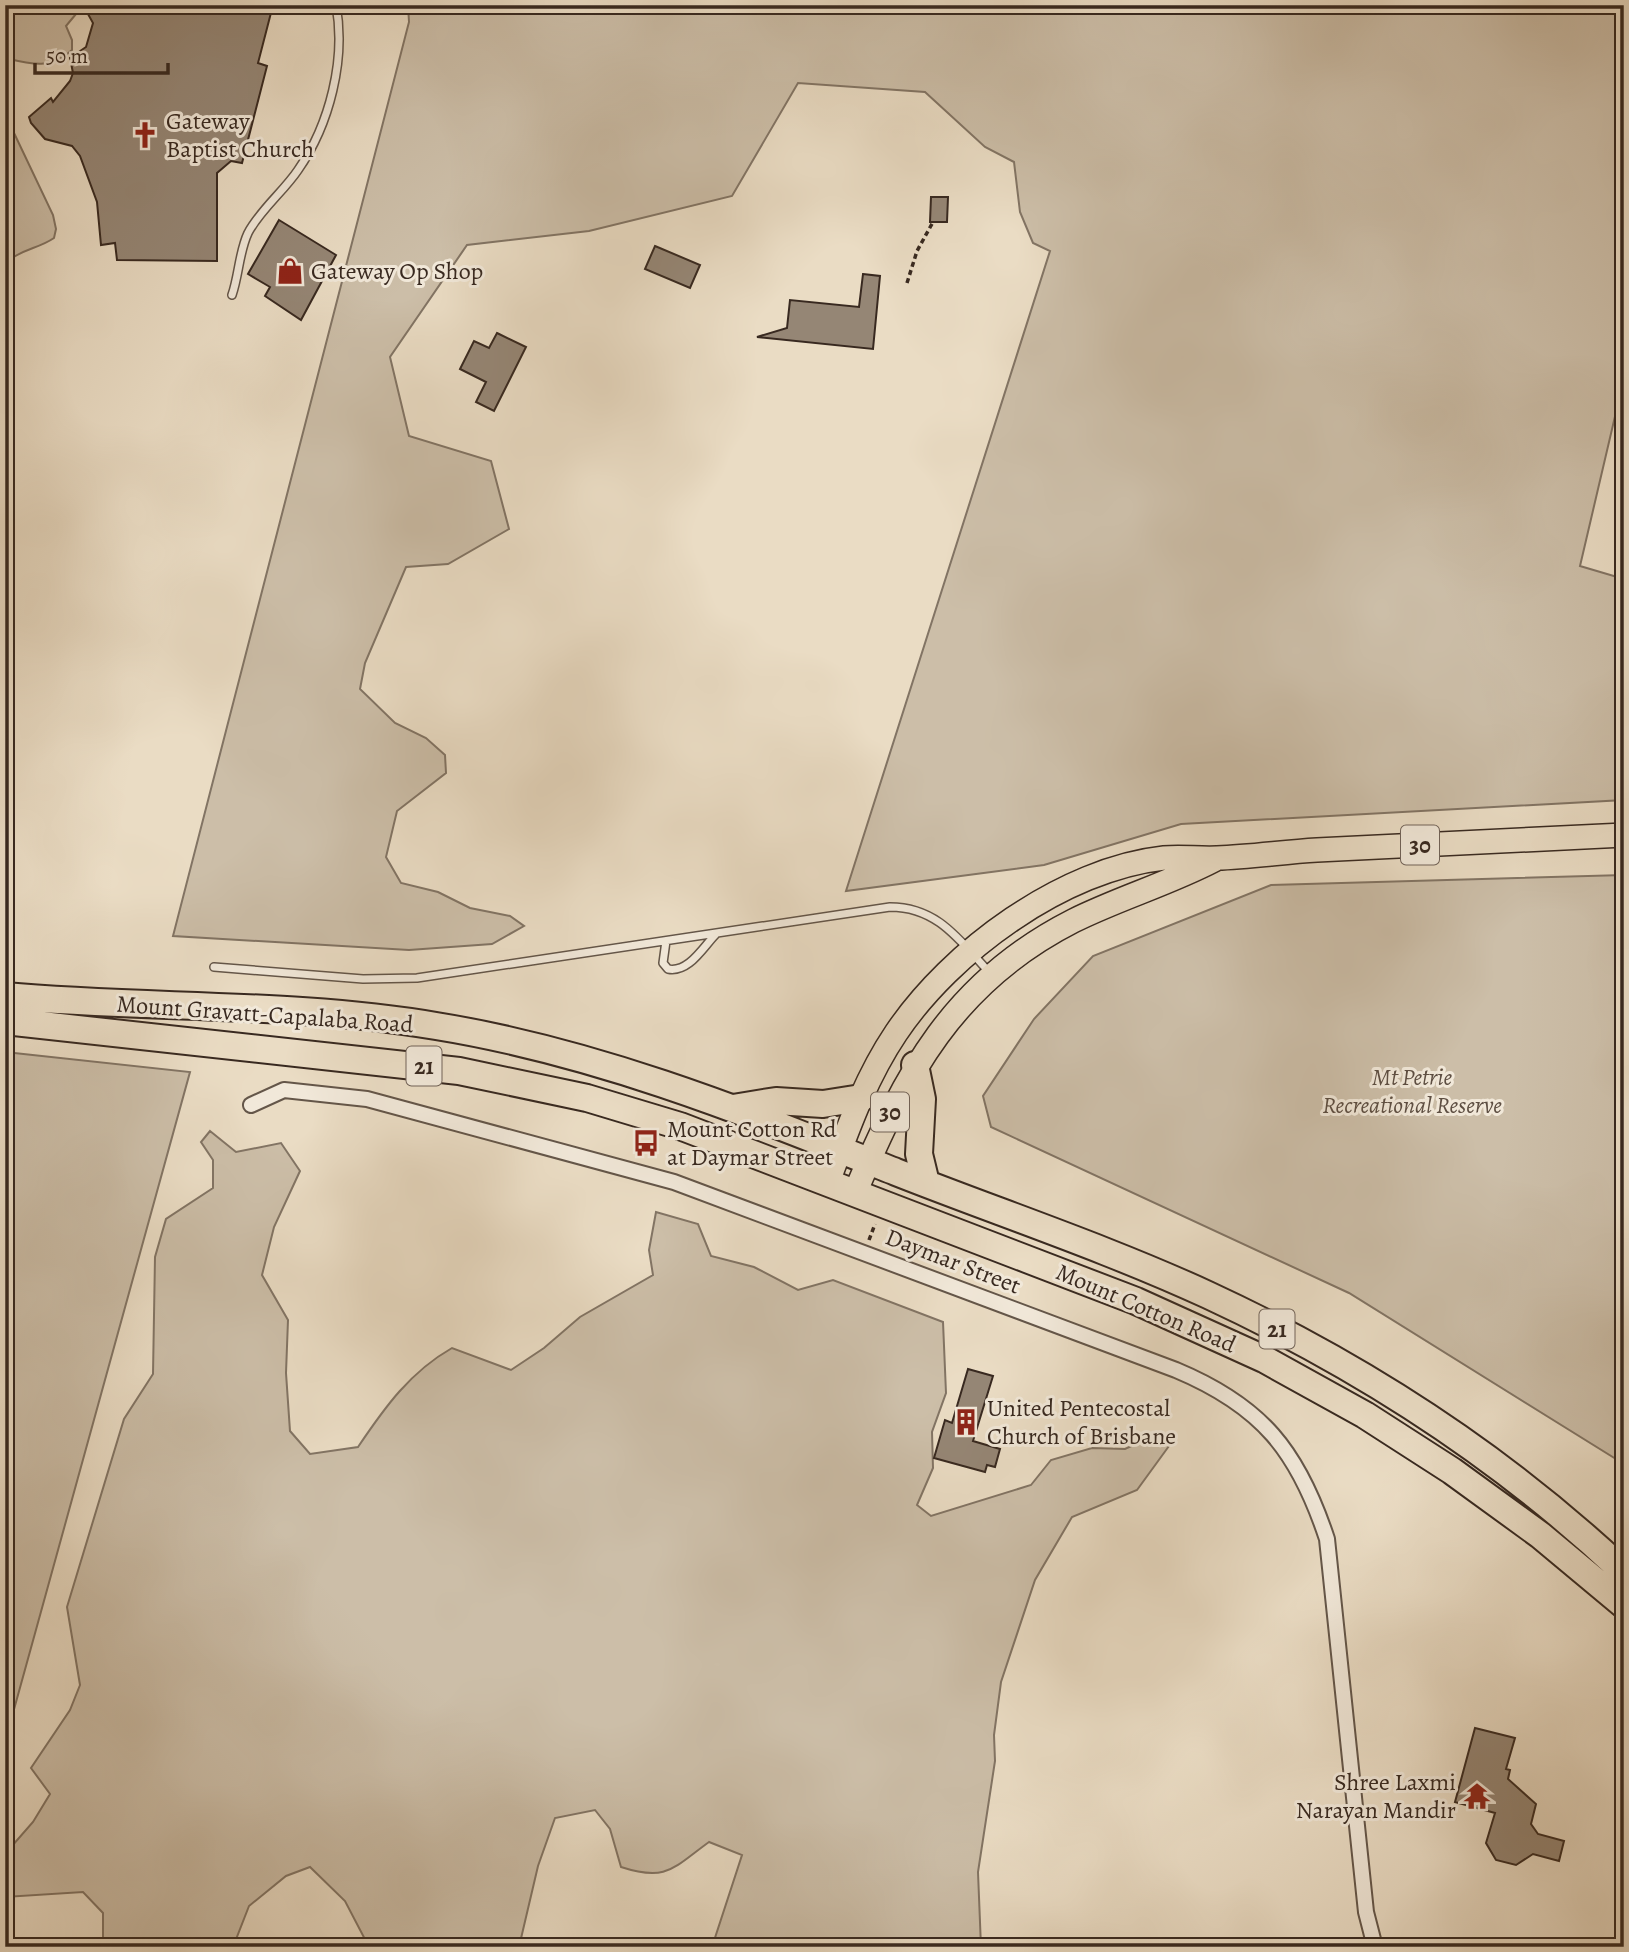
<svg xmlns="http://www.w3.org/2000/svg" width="1629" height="1952" viewBox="0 0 1629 1952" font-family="Alegreya,serif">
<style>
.green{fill:#ccbea8;stroke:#827464;stroke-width:2}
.building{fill:#958675;stroke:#382920;stroke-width:2}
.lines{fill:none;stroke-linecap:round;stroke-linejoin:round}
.lane-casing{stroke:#645649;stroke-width:10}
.street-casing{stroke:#645649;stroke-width:18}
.primary-casing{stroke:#382920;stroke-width:26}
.highway-casing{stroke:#382920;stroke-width:30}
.path{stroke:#382920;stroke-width:3.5;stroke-dasharray:5 3.5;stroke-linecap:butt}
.lane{stroke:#f1e8d9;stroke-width:7}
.street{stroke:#f1e8d9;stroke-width:14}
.primary{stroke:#eadcc4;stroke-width:23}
.highway{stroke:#eadcc4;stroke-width:26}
.labels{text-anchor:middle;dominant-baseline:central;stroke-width:6;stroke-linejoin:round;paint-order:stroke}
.shield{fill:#f1e8d9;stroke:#706258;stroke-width:2}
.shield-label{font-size:23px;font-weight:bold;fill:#382920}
.poi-label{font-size:24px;fill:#382920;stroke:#f1e8d9;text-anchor:start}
.street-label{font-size:24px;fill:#382920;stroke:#f1e8d9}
.park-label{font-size:24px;font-style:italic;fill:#5d4e42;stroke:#f1e8d9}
</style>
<rect width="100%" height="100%" fill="#eadcc4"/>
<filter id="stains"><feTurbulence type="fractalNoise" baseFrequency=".00286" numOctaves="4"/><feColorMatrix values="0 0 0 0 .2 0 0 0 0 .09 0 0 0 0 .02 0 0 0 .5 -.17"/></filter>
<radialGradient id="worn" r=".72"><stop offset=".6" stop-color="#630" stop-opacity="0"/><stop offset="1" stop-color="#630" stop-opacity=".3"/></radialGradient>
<path class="green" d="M5,5H77L76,14L66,26L72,40V50C52,70 30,64 5,58Z
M408,5H1624V378L1580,566L1624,579V800L1181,824L1044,865L846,891L1050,251L1033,243L1020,212L1014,162L985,147L925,92L798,83L732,196L589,231L467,245L390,357L409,436L491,461L509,529L448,564L406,567L365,663L360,689L395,723L426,738L445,755L446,773L397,811L386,857L401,883L438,892L470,908L510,916L524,926L492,944L409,950L173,936L409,22Z
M5,114L53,215L56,229L54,238C38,249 21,249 5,263Z
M1624,875V1464L1349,1293L991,1127L983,1096L1034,1019L1093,956L1271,885Z
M5,1052L190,1072L5,1742Z
M210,1131L236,1152L281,1143L300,1171L274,1227L262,1275L288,1320L286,1373L290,1431L310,1454L358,1447C385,1407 410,1372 452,1348L511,1370L544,1348L580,1317L653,1275L649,1250L656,1212L698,1224L711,1256L754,1267L798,1290L833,1280L943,1322L946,1393L932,1432L933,1468L917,1505L931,1516L1031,1485L1051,1460L1092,1448L1125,1449L1162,1432L1169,1446L1137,1490L1072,1517L1035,1580L1001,1682L994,1735L995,1761L978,1872L981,1947H712L742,1855L709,1842C673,1868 667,1882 621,1867L610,1829L595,1810L555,1818L538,1866L519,1947H369L345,1901L310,1867L286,1876L249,1906L233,1947H103V1913L83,1892L5,1897V1854L33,1822L50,1794L31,1768L70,1710L80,1685L67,1607L124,1419L153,1374L155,1257L166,1219L213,1188V1160L201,1142Z"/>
<path class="building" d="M83,5H273L258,63L267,66L242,163L231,161L217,173V261L117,260L115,243L101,245L97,202L80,156L72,146L45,139L31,123L29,117L51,98L53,102L70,81L73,73L70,58L86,47L93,23Z
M931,197H948L947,222H930Z
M279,220L336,255L301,320L265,296L270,287L248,274Z
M655,246L700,265L690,288L645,269Z
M863,274L880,276L873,349L757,337L787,328L790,300L859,307Z
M497,333L526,347L494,411L476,402L486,382L460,369L474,341L489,348Z
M968,1369L993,1376L973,1441L1000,1449L995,1467L987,1465L985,1472L934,1458L945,1420L952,1423Z
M1475,1728L1515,1738L1506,1769L1510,1770L1508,1779L1536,1804L1531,1824L1538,1834L1564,1841L1559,1861L1533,1854L1516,1865L1496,1860L1486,1843L1495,1813L1455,1802Z"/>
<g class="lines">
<defs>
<path id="lane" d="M232,295C239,275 239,252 248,233C260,210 284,191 298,170C330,124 346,59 336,5
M666,941L663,963L668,969C689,973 703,947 716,934
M214,967L363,979L417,978L890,907C938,907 960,941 990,973"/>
<path id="street" d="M251,1105L284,1090L367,1099L674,1182L1176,1370C1262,1406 1298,1451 1327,1539L1366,1912L1375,1947"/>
<path id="primary" d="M828,1182C847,1131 865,1079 896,1033C951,951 1063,869 1164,858C1181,856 1199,859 1217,858C1250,857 1283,852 1317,850C1419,845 1521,840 1624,835
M855,1193C905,1074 953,982 1073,921C1119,898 1168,884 1214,860"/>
<path id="highway" d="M5,996C148,1009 294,1002 436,1026C597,1052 745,1112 896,1172C1000,1213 1106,1248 1208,1295C1359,1365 1502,1457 1624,1572
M5,1021L459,1071L587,1098L680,1126L1136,1301L1264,1359L1365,1415L1452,1471L1540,1535L1624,1605
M915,1065L922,1099L919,1154L926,1183
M733,1108L776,1101L823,1104L861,1098"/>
</defs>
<use href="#lane" class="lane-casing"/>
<use href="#street" class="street-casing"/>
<use href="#primary" class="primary-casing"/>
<use href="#highway" class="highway-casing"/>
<path class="path" d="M907,283L917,251L933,222
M869,1240L875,1224"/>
<use href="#lane" class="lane"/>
<use href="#street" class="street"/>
<use href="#primary" class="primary"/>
<use href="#highway" class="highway"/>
</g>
<defs>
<symbol id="church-bare" viewBox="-9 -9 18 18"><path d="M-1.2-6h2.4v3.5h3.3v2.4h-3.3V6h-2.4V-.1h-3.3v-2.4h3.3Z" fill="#8f2418" stroke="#f1e8d9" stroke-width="2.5" paint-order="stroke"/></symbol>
<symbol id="shop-bare" viewBox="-9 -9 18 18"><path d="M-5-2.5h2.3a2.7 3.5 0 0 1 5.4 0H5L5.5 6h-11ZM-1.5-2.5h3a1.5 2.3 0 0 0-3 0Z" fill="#8f2418" stroke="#f1e8d9" stroke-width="2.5" paint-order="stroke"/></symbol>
<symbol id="bus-bare" viewBox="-9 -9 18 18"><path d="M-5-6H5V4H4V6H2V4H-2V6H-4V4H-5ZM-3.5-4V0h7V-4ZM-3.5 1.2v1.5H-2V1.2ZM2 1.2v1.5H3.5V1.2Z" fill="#8f2418" stroke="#f1e8d9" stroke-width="2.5" paint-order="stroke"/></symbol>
<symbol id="building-bare" viewBox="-9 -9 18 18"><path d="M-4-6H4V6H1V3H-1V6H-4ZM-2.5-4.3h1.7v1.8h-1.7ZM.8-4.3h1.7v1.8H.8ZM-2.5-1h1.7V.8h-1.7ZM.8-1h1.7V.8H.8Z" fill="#8f2418" stroke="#f1e8d9" stroke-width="2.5" paint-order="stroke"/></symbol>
<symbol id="temple-bare" viewBox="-9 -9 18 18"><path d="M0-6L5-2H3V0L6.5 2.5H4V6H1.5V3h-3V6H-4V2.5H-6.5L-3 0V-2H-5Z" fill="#8f2418" stroke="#f1e8d9" stroke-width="2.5" paint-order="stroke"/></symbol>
</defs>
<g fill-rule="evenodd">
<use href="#church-bare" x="126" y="116" width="38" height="38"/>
<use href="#shop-bare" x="271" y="252" width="38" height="38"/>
<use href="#bus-bare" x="627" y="1124" width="38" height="38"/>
<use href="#building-bare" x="947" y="1403" width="38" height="38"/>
<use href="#temple-bare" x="1458" y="1777" width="38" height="38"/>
</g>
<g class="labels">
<g class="shield">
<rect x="1401" y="825.5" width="38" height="39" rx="5"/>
<rect x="406.5" y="1046.5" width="35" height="39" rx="5"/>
<rect x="871" y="1092.5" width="38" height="39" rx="5"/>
<rect x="1259.5" y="1309.5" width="35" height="39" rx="5"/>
</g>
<g class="shield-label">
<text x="1420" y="845">30</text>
<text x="424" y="1066">21</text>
<text x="890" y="1112">30</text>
<text x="1277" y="1329">21</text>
</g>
<g class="poi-label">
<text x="166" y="121">Gateway<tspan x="166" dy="28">Baptist Church</tspan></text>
<text x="311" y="271">Gateway Op Shop</text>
<text x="667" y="1129">Mount Cotton Rd<tspan x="667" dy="28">at Daymar Street</tspan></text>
<text x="987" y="1408">United Pentecostal<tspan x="987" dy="28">Church of Brisbane</tspan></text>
<text x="1456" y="1782" text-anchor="end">Shree Laxmi<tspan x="1456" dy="28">Narayan Mandir</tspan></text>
</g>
<g class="street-label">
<text transform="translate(265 1014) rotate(4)">Mount Gravatt-Capalaba Road</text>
<text transform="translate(953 1261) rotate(21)">Daymar Street</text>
<text transform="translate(1146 1308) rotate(23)">Mount Cotton Road</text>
</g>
<g class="park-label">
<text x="1412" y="1077">Mt Petrie<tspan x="1412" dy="28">Recreational Reserve</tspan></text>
</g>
</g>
<rect width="1629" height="1952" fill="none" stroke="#eadcc4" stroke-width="28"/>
<rect x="7" y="7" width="1615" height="1938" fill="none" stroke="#382920" stroke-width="3.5"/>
<rect x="14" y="14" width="1601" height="1924" fill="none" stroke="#382920" stroke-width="2"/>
<path d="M35 63v10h133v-10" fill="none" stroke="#382920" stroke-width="3.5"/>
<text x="46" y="63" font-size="21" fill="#382920" stroke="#f1e8d9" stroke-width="5" paint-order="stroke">50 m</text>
<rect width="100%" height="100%" filter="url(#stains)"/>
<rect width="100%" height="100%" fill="url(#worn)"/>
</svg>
